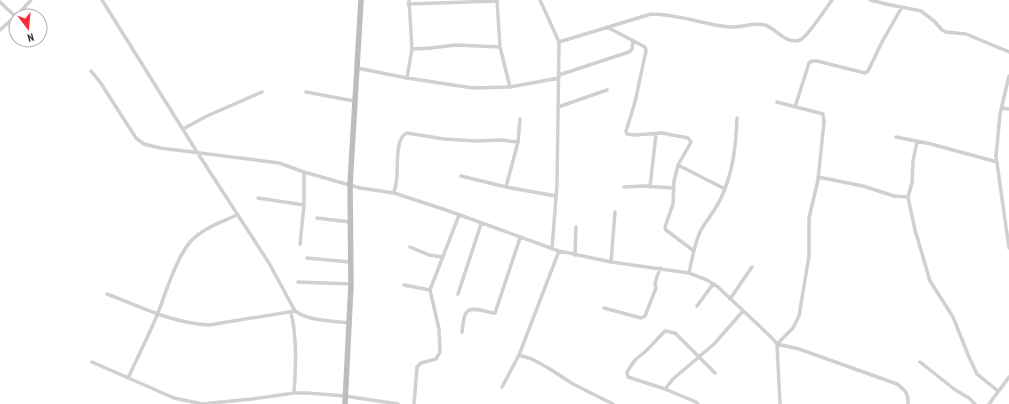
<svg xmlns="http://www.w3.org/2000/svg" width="1009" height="404" viewBox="0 0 1009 404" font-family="'PT Sans Narrow',sans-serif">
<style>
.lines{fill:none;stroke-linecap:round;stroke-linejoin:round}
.street{stroke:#d0d0d0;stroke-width:3.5}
.secondary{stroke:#bdbdbd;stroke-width:5.5}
</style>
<rect width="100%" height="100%" fill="#fff"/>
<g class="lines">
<path class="street" d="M102,0L197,152L269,263L295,311C308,321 334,321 350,323
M497,0L500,47L510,87
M540,0L559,42L557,185L552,249
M870,0L886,4L921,11L934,21L942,30L946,32L966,34L1009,52
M0,2L15,16
M408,4L497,1
M607,27L645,47L646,51L635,102L626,131L627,134L634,135L662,133L688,138L691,142L690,144L678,165
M0,30L21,11L31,0
M559,42L651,14C677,14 703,24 729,27C740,28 754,22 765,25C777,29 786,45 800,40C807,38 826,8 832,0
M412,49L430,48L456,45L500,47
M357,68L407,78L473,88L510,87L559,78
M91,71L100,82L136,138L144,144L160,148L279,163L304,172L360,188L394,193L446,210L559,251L611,262L689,273L707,280L718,287L772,338L777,344L780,404
M559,75L629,52L632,49L633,41
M1009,76L1000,114L996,156L1009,248
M407,78L412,49L409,0
M306,92L354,101
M558,107L607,90
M795,107L809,63L812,61H817L865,73L868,71L882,42L902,7
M1002,108L1009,109
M183,129L207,116L262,92
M896,137L931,144L997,162
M917,142L913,161L912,183L908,197L915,230L928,274L930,281L953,317L969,357L977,374L998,391
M461,176L506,187L556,196
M818,177L863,186L894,196L908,197
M506,187L518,142L520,119
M624,187L643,186L674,188
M650,187L656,134
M394,193C395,187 397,181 397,175C398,165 395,138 407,133L444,139L477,141L500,140L518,142
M258,198L304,205
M317,218L350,222
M300,244L304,205V172
M410,247L429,255L443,257
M694,251L666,230L665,227L673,204L674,181L678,165L725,189
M575,255L576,227
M307,258L350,262
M611,262L615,212
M689,273C692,260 694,245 700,232C706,220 716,210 721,198C733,173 736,146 737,118
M298,282L351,284
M404,285L430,290
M107,294C141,307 172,323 209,325L295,311
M458,294L481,224
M730,299L752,267
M697,306L713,284
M604,308L641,318L645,316L656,288L655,283L660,268
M291,312C297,339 296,365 294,393
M462,332C463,326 463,317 466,313C470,305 487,312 493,313H495L520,238
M777,344L793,328L799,316L809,256V218L818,180L824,122L823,114L777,102
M777,344L799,349L897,384C905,390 909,394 908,404
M519,355L532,359L550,369L573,384L613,404
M92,362L174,398L202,404L252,399L294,393H307L345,396L398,404
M920,362L954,389L969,398L975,404
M128,378C138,356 149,335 158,313C166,292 176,258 191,241C203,228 222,222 237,215
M502,387L519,355L559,251
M665,389L673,379L714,344L743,311
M414,404L417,367L421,363L436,359L440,352L439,329L430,290L459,215
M698,404L696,402L665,389L628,377L627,372L635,360L646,351L665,331L675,333L715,373
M989,404L1009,377"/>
<path class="secondary" d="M345,404L351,284L350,185L361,0"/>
</g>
<g transform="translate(28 28) rotate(164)"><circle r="19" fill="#ffffff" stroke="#adadad"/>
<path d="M0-3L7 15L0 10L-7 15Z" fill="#f32b3a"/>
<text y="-6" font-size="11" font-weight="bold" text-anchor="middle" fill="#333333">N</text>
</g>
</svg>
